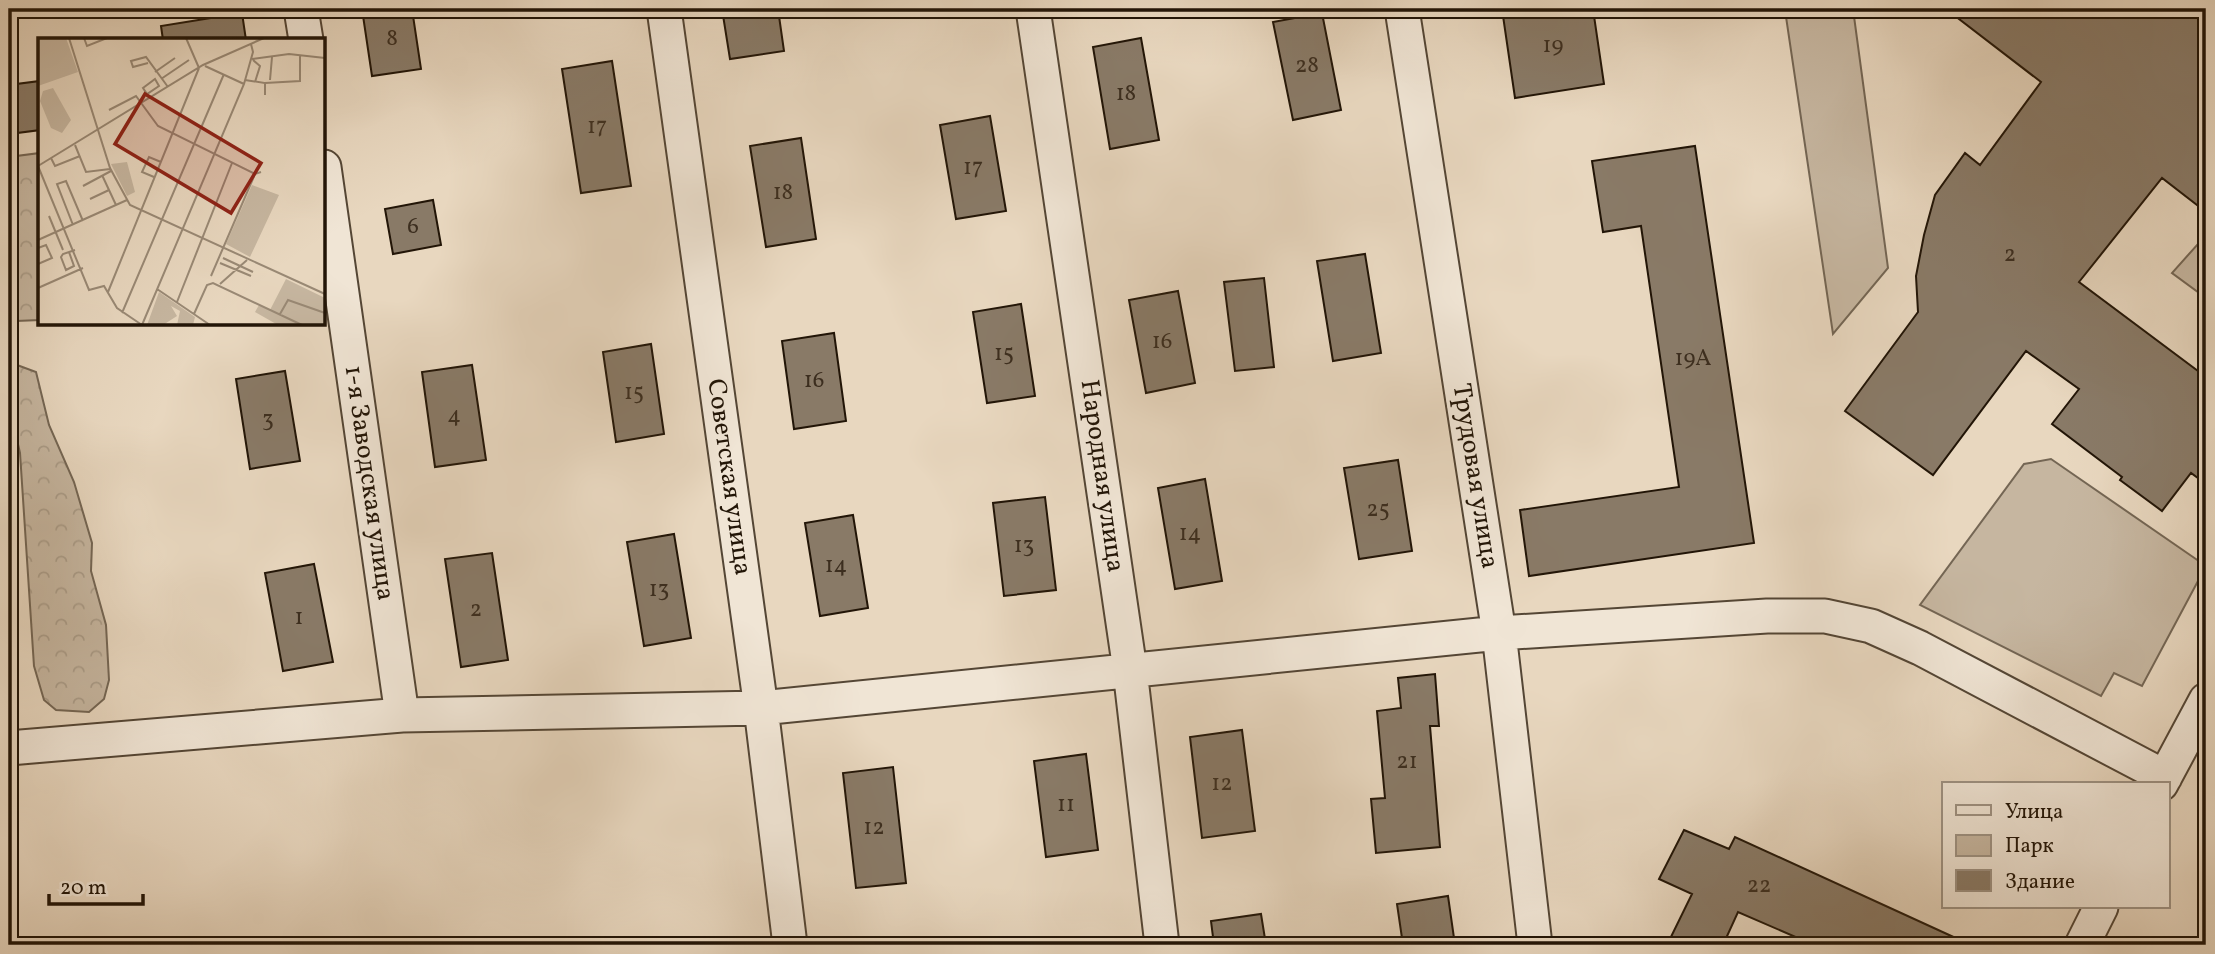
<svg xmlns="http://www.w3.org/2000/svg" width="2215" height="954" viewBox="0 0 2215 954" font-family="Vollkorn,serif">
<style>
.green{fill:#c6b6a0;stroke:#746654;stroke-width:2}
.forest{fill:url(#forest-crowns);stroke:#746654;stroke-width:2}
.building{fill:#897a67;stroke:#221507;stroke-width:2}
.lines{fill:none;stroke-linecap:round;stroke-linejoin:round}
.minor-casing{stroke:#544635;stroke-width:37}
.minor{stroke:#f0e5d5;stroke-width:33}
.labels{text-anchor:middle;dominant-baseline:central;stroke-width:6;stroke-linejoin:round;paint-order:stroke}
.number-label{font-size:23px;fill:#3c2e1f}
.street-label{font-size:26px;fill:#221507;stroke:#f0e5d5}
.inset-road{fill:none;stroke:#998975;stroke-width:2}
.view{fill:#8f2418;fill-opacity:0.15;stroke:#8f2418;stroke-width:3.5}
.inset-edge{fill:none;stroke:#221507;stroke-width:3.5}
</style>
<defs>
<pattern id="forest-crowns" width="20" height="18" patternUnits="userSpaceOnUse" patternTransform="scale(1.75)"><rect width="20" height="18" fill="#c6b6a0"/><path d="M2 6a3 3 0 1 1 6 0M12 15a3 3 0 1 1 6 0" fill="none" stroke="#aa9c88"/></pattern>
</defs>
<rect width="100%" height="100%" fill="#e8d7bf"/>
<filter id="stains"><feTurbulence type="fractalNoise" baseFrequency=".00286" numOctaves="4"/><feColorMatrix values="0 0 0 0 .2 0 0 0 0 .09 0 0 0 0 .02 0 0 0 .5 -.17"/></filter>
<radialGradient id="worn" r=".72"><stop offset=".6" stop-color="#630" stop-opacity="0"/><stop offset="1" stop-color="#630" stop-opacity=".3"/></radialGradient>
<path class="green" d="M1853,9L1888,268L1833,334L1785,10Z
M2206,235V298L2172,273Z
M2051,459L2206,566L2142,686L2114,673L2101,696L1920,605L2024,464Z"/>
<path class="forest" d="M40,153V320L16,321L9,318V157Z
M17,365L36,372L49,425L74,482L92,543L91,571L106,625L109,680L104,699L89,712L56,710L44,700L34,666L20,453L9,405V372Z"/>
<path class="building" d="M362,9H412L421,69L372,76Z
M722,9H778L784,51L730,59Z
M1502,9H1593L1604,84L1515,98Z
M1946,9H2206V212L2162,178L2079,282L2206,377V484L2191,473L2162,511L2120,480L2122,477L2052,424L2079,389L2026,351L1933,475L1845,411L1918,312L1916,276L1924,235L1935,195L1965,153L1980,165L2041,82Z
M242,13L246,40H163L161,26Z
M1322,13L1341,110L1293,120L1273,22Z
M1141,38L1159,140L1110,149L1093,47Z
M612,61L631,186L581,193L562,69Z
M40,81V130L9,134V85Z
M990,116L1006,211L956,219L940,125Z
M801,138L816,239L766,247L750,146Z
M1695,146L1754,543L1529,576L1520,510L1679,487L1641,226L1603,232L1592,161Z
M433,200L441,245L393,254L385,209Z
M1365,254L1381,353L1333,361L1317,261Z
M1264,278L1274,367L1235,371L1224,282Z
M1178,291L1195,383L1146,393L1129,300Z
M1021,304L1035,396L987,403L973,312Z
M834,333L846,421L794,429L782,341Z
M651,344L664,434L616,442L603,352Z
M472,365L486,460L435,467L422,372Z
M285,371L300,461L250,469L236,379Z
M1398,460L1412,551L1359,559L1344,468Z
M1205,479L1222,581L1175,589L1158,488Z
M1045,497L1056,590L1004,596L993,503Z
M853,515L868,608L820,616L805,523Z
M674,534L691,638L644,646L627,542Z
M492,553L508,660L461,667L445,559Z
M314,564L333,662L283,671L265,573Z
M1435,674L1439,726H1430L1440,847L1376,853L1371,799L1385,798L1377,711L1401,708L1398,678Z
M1242,730L1255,831L1202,838L1190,737Z
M1086,754L1098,850L1046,857L1034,761Z
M893,767L906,883L856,888L843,773Z
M1684,830L1729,849L1735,837L1971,945H1814L1738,912L1723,945H1667L1692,894L1659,879Z
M1448,896L1455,945H1403L1397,904Z
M1261,914L1266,945H1214L1211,921Z"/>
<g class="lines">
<defs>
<path id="minor" d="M301,9L306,40
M664,9L761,708L790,945
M1033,9L1130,670L1162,945
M1402,9L1499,633L1535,945
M324,167L402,715
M9,748L402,715L761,708L1499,633L1767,616H1825L1871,626L1920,648L2165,777
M2161,784L2206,700
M2082,945L2101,907"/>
</defs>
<use href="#minor" class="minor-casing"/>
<use href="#minor" class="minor"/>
</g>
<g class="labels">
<g class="number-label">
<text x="392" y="39">8</text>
<text x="1553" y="46">19</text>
<text x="1307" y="66">28</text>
<text x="1126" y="94">18</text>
<text x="597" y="127">17</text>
<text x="973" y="168">17</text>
<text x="783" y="193">18</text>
<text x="413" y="227">6</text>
<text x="2010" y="255">2</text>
<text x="1162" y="342">16</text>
<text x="1004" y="354">15</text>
<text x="1693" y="359">19А</text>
<text x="814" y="381">16</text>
<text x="634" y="393">15</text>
<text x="454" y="416">4</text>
<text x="268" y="420">3</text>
<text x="1378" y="510">25</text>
<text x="1190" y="534">14</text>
<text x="1024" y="546">13</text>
<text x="836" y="566">14</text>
<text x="659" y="590">13</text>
<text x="476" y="610">2</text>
<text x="299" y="618">1</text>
<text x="1407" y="762">21</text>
<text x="1222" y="784">12</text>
<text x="1066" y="805">11</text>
<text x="874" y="828">12</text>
<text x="1759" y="886">22</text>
</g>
<g class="street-label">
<text transform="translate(1102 476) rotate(82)">Народная улица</text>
<text transform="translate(1475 476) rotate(81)">Трудовая улица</text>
<text transform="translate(729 477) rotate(82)">Советская улица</text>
<text transform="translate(369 483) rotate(82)">1-я Заводская улица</text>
</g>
</g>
<g transform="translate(38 38)">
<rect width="287" height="287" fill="#e8d7bf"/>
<path d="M15,50L33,82L24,95L13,90L2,63L5,53ZM248,241L287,260V287H240L217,274L221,267L232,272Z" fill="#c6b6a0"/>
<path d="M214,147L241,157L212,219L188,206ZM121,254L157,279L155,287H139L142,273L133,268L139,278L125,287H109Z" fill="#c6b6a0"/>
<path d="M0,0H28L40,34L0,48ZM89,124L97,154L89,158L73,126Z" fill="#c6b6a0"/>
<path class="inset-road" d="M31,0L72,130L92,167L287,256M46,0L49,8L69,0M148,0L161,30M214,21L251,16L287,20M215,22L222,28L217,44M110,25L95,29L93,23L108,19L130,49M167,28L206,46M117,34L137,20M117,41L121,48L109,56L105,50ZM123,41L151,22M207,42L227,45V57M232,42L234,19M227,45L262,43V18M71,72L98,58L120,88L217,136L223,134M37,107L48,134L72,131M13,120L17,128L42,118M0,128L165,27L226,0M0,128L51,252L66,248L79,270L104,287M64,137L78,167M116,139L104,134L111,119L123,124M45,148L73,133M52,161L71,152M11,178L25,212M35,187L19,146L28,143L45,183M0,202L89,162M0,210L8,207L14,220L0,226M31,214L36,228L28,232L23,219L25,216L37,212M185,220L215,234M182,225L213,238M173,238L217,136M182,246L209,222M0,250L45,230M119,251L172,287M70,254L161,30M139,264L194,125M84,275L186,36M156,276L169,247L175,245L264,287M242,276L250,262L287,275M104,287L206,46L215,14L213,6"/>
<path class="view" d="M107,56L223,125L193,175L77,106Z"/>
<rect width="287" height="287" class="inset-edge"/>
</g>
<rect width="2215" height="954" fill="none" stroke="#e8d7bf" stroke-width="35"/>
<rect x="10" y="10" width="2194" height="933" fill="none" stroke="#221507" stroke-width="3.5"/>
<rect x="18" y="18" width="2180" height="919" fill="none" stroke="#221507" stroke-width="2"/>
<rect x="1942" y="782" width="228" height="126" fill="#f0e5d5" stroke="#9e9283" stroke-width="2"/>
<rect x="1956" y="805" width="35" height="10" fill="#f0e5d5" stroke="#9e9283" stroke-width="2"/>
<text x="2005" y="818" font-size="21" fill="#221507">Улица</text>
<rect x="1956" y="835" width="35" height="21" fill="#c6b6a0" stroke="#9e9283" stroke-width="2"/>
<text x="2005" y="852" font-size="21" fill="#221507">Парк</text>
<rect x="1956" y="870" width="35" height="21" fill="#897a67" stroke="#9e9283" stroke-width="2"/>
<text x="2005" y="888" font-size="21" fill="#221507">Здание</text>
<path d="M49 894v10h94v-10" fill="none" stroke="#221507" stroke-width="3.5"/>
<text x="60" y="894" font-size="21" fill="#221507" stroke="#f0e5d5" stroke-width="5" paint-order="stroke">20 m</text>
<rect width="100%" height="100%" filter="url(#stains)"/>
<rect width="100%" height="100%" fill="url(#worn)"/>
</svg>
